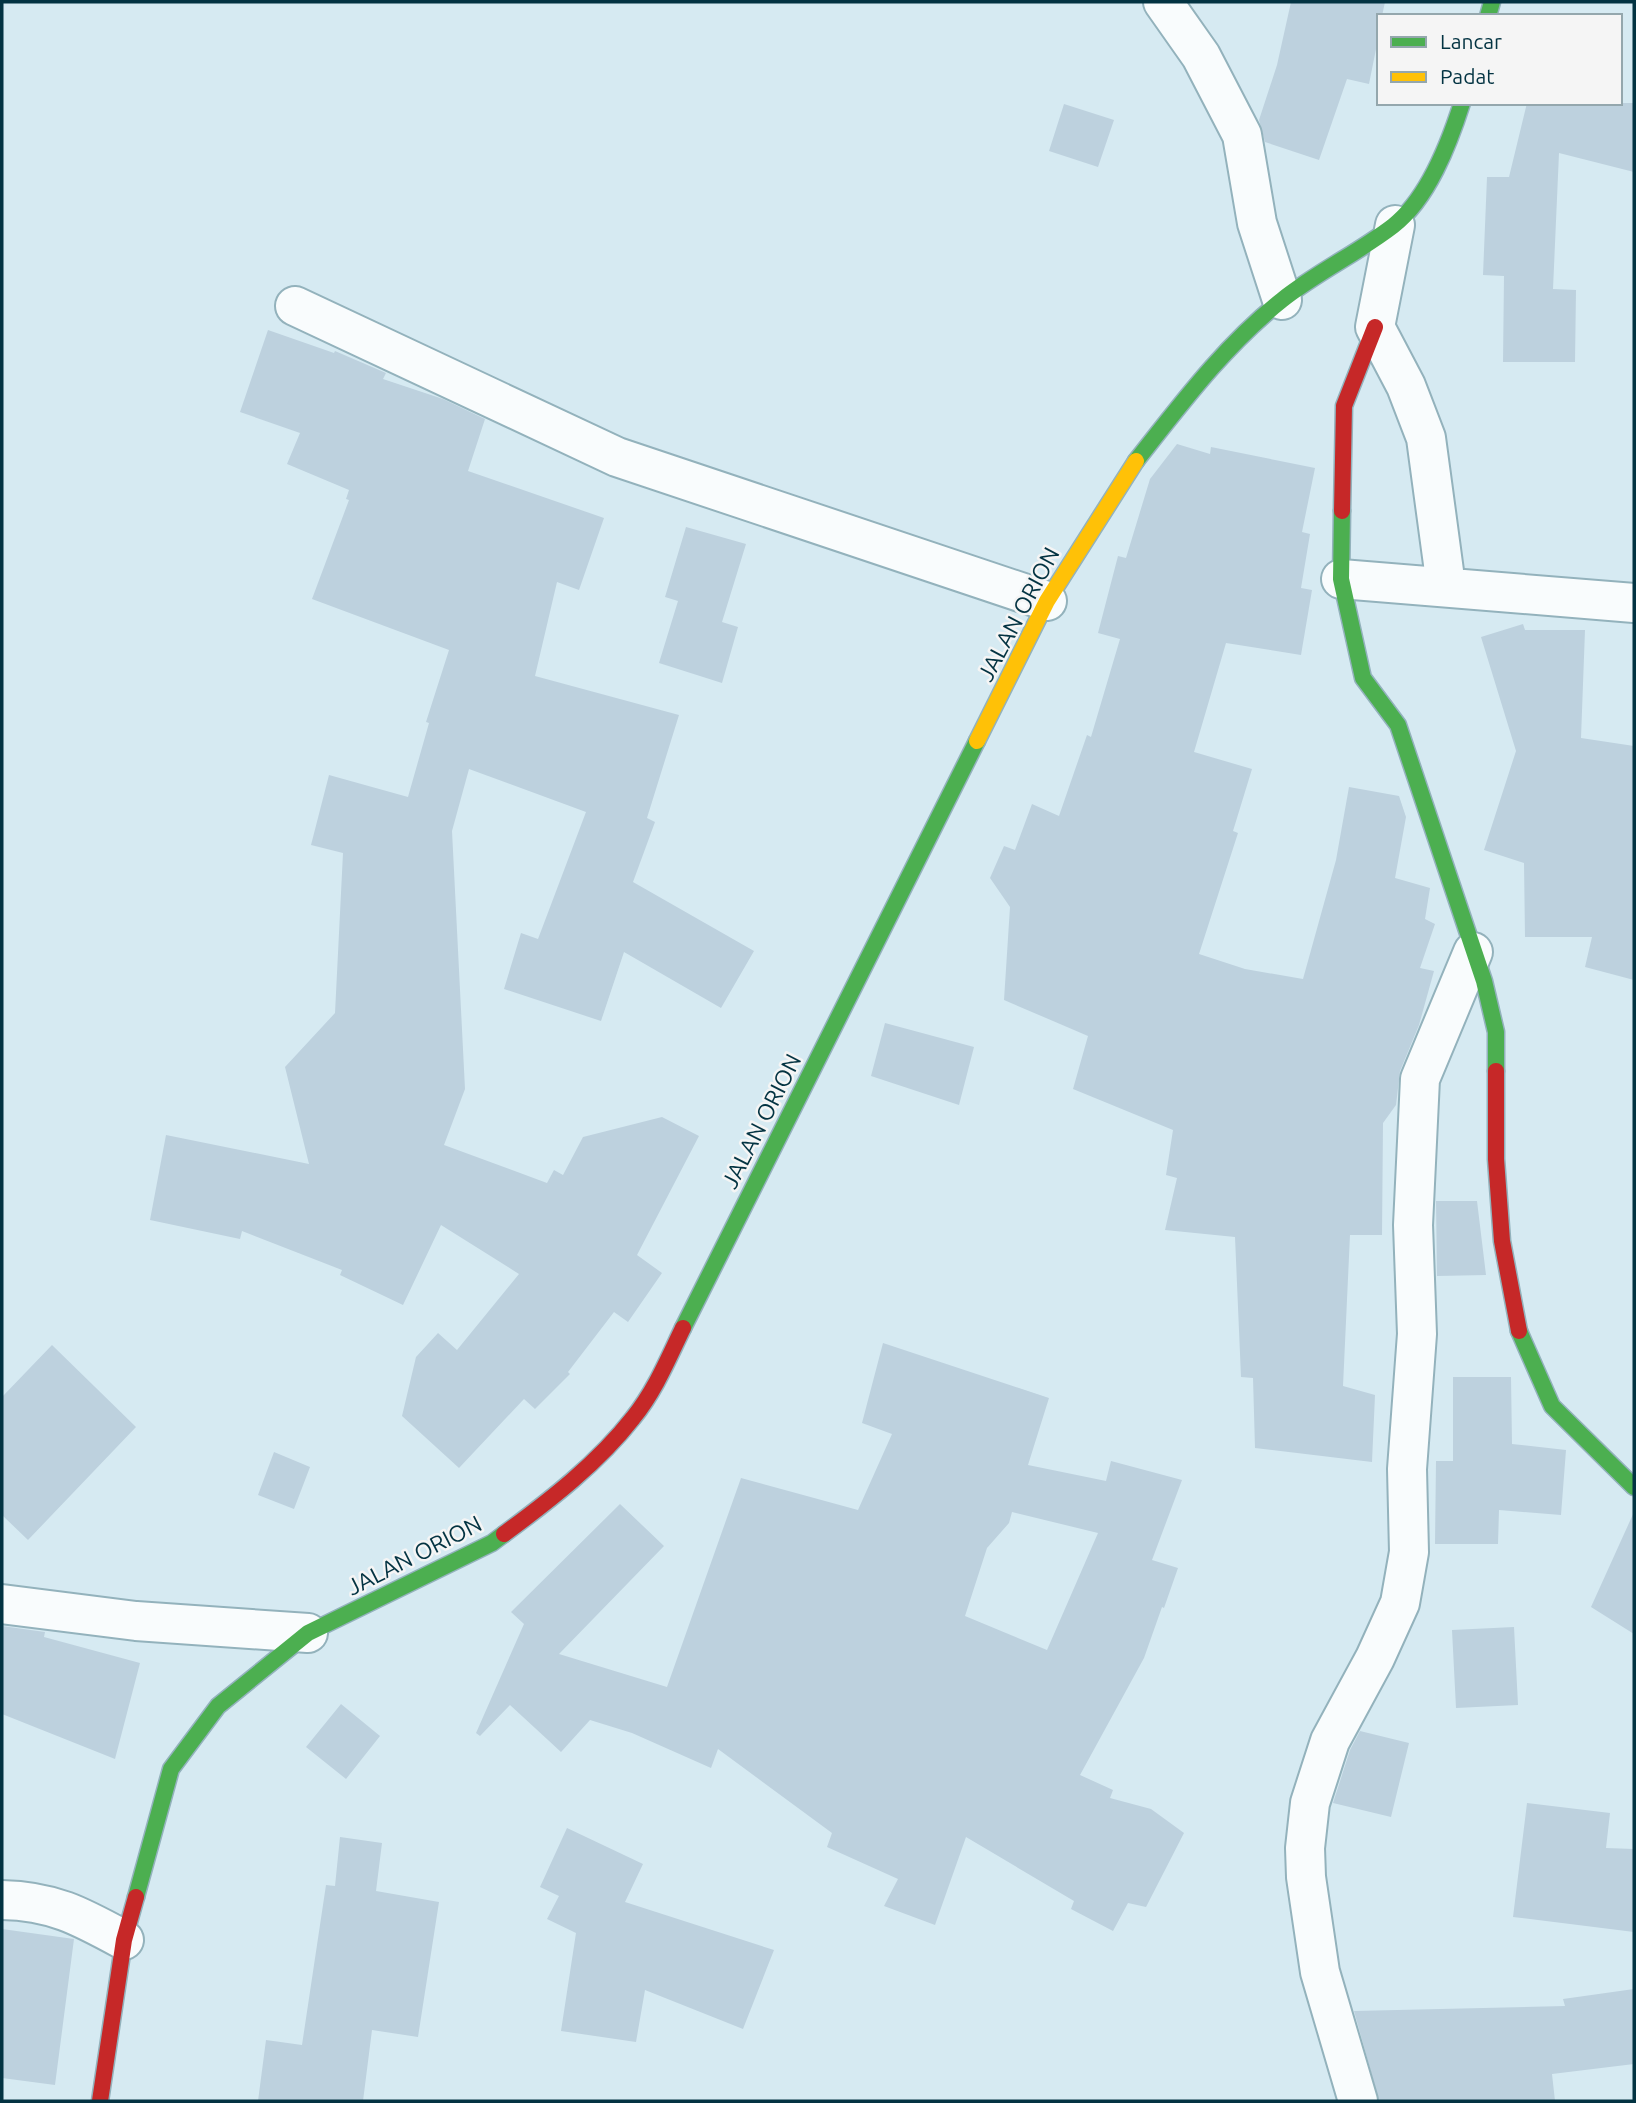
<svg xmlns="http://www.w3.org/2000/svg" width="1636" height="2103" viewBox="0 0 1636 2103" font-family="Ubuntu,sans-serif">
<style>
.building{fill:#bdd1de;fill-rule:evenodd}
.lines{fill:none;stroke-linecap:round;stroke-linejoin:round}
.street-casing{stroke:#93b2bc;stroke-width:42}
.fast-casing{stroke:#93b2bc;stroke-width:19}
.slow-casing{stroke:#93b2bc;stroke-width:19}
.jam-casing{stroke:#93b2bc;stroke-width:19}
.street{stroke:#f9fcfd;stroke-width:38}
.fast{stroke:#4caf50;stroke-width:16}
.slow{stroke:#ffc107;stroke-width:16}
.jam{stroke:#c62828;stroke-width:16}
.labels{text-anchor:middle;dominant-baseline:central;stroke-width:5;stroke-linejoin:round;paint-order:stroke}
.street-label{font-size:23px;fill:#033342;stroke:#f5f5f5}
</style>
<rect width="100%" height="100%" fill="#d6eaf2"/>
<path class="building" d="M1291,2H1385L1382,16H1379V34L1369,84L1347,79L1319,160L1265,142L1259,120L1277,65Z
M1527,103H1634V172L1559,153L1553,289L1576,290L1575,362H1503L1504,276L1483,275L1487,177H1509Z
M1064,104L1114,120L1098,167L1049,151Z
M268,330L334,353L335,351L386,373L383,379L443,399L485,419L468,471L604,518L579,590L557,582L535,676L679,715L647,818L655,822L633,882L754,951L721,1008L624,952L601,1021L504,989L521,933L538,939L586,812L469,769L452,831L465,1089L444,1145L547,1183L554,1170L563,1175L583,1137L662,1117L699,1136L637,1255L662,1273L628,1322L614,1312L568,1372L570,1374L535,1409L524,1399L459,1468L402,1416L416,1357L438,1333L457,1350L519,1274L441,1225L403,1305L340,1275L342,1270L242,1231L240,1239L150,1220L166,1135L309,1164L285,1067L335,1013L343,853L311,845L329,775L408,797L429,723L426,722L449,650L312,599L349,500L346,499L349,490L287,464L300,433L240,412Z
M1177,444L1210,454L1211,447L1315,468L1302,532L1310,534L1301,588L1312,590L1301,655L1226,643L1194,752L1252,769L1233,831L1238,833L1199,954L1245,969L1303,979L1336,860L1349,787L1399,796L1406,817L1395,878L1430,888L1425,919L1435,924L1420,968L1434,971L1419,1025L1400,1071L1396,1105L1383,1123L1382,1235H1350L1343,1386L1375,1395L1372,1462L1255,1448L1253,1378L1241,1377L1235,1237L1165,1230L1177,1178L1166,1175L1173,1130L1073,1089L1088,1036L1004,1000L1010,907L990,878L1004,846L1015,850L1032,804L1059,816L1087,735L1091,737L1120,639L1098,633L1118,556L1126,558L1150,479Z
M686,527L746,544L722,622L738,627L722,683L659,663L678,601L665,597Z
M1523,624L1525,630H1585L1581,738L1634,746V980L1585,967L1592,937H1525L1524,863L1484,850L1516,751L1481,637Z
M885,1023L974,1047L959,1105L871,1076Z
M1436,1201H1477L1486,1275L1437,1276Z
M883,1343L1049,1398L1028,1465L1106,1481L1111,1461L1182,1480L1152,1560L1178,1568L1164,1608L1162,1607L1144,1658L1080,1775L1113,1790L1110,1798L1151,1809L1184,1833L1146,1907L1128,1903L1113,1931L1071,1909L1074,1901L966,1837L935,1925L884,1906L898,1879L827,1847L832,1833L718,1749L711,1768L632,1733L590,1720L561,1752L510,1705L480,1736L476,1733L524,1624L511,1612L620,1504L664,1546L559,1654L667,1687L741,1478L858,1510L892,1434L862,1423ZM1012,1512L1098,1533L1047,1650L965,1616L987,1548L1009,1523Z
M52,1345L136,1427L28,1540L2,1515V1397Z
M1453,1377H1511L1512,1444L1566,1450L1561,1515L1499,1510L1498,1544H1435L1436,1461H1453Z
M274,1452L310,1467L294,1509L258,1495Z
M1634,1512V1634L1591,1607Z
M2,1626L45,1632L44,1637L140,1663L115,1759L2,1714Z
M1514,1627L1518,1705L1456,1708L1452,1630Z
M341,1704L380,1736L346,1779L306,1747Z
M1360,1731L1409,1743L1391,1817L1333,1803L1350,1750Z
M1527,1803L1610,1813L1606,1848L1634,1849V1932L1513,1917Z
M567,1828L643,1864L625,1902L774,1950L743,2029L645,1990L636,2042L561,2031L576,1933L547,1919L559,1896L540,1887Z
M340,1837L382,1843L376,1891L439,1902L418,2037L372,2030L363,2101H258L266,2040L302,2045L326,1885L335,1886Z
M2,1929L74,1939L55,2085L2,2078Z
M1634,1989V2064L1552,2074L1555,2101H1379L1354,2011L1565,2006L1563,1999Z"/>
<g class="lines">
<defs>
<path id="street" d="M1163,2L1201,56L1242,135L1257,223L1282,300
M1395,225L1375,327L1406,386L1426,438L1446,586
M295,306L617,457L1047,601
M1341,579L1634,603
M2,1604L136,1621L308,1633
M2,1900C53,1901 80,1916 124,1940
M1358,2101L1320,1972L1306,1877L1305,1848L1310,1803L1330,1741L1375,1658L1400,1603L1409,1552L1407,1469L1417,1334L1413,1225L1420,1079L1473,952"/>
<path id="fast" d="M1488,16L1492,2
M1136,461C1181,404 1225,345 1282,300C1317,272 1358,253 1393,226C1428,199 1449,144 1462,103
M1342,511L1341,579L1363,678L1398,725L1484,981L1496,1032V1071
M683,1328L977,741
M1519,1331L1552,1406L1634,1487
M136,1897L171,1769L218,1706L308,1633L492,1543L504,1534"/>
<path id="slow" d="M977,741L1047,601L1136,461"/>
<path id="jam" d="M1342,511L1344,406L1375,327
M1496,1071V1159L1502,1241L1519,1331
M504,1534C549,1501 598,1463 633,1418C655,1391 668,1359 683,1328
M100,2101L124,1940L136,1897"/>
</defs>
<use href="#street" class="street-casing"/>
<use href="#fast" class="fast-casing"/>
<use href="#slow" class="slow-casing"/>
<use href="#jam" class="jam-casing"/>
<use href="#street" class="street"/>
<use href="#fast" class="fast"/>
<use href="#slow" class="slow"/>
<use href="#jam" class="jam"/>
</g>
<g class="labels">
<g class="street-label">
<text transform="translate(1018 614) rotate(-62)">JALAN ORION</text>
<text transform="translate(761 1121) rotate(-63)">JALAN ORION</text>
<text transform="translate(414 1555) rotate(-27)">JALAN ORION</text>
</g>
</g>
<rect width="1636" height="2103" fill="none" stroke="#033342" stroke-width="7"/>
<rect x="1377" y="14" width="245" height="91" fill="#f5f5f5" stroke="#94a7ad" stroke-width="2"/>
<rect x="1391" y="37" width="35" height="10" fill="#4caf50" stroke="#94a7ad" stroke-width="2"/>
<text x="1440" y="49" font-size="21" fill="#033342">Lancar</text>
<rect x="1391" y="72" width="35" height="10" fill="#ffc107" stroke="#94a7ad" stroke-width="2"/>
<text x="1440" y="84" font-size="21" fill="#033342">Padat</text>
</svg>
